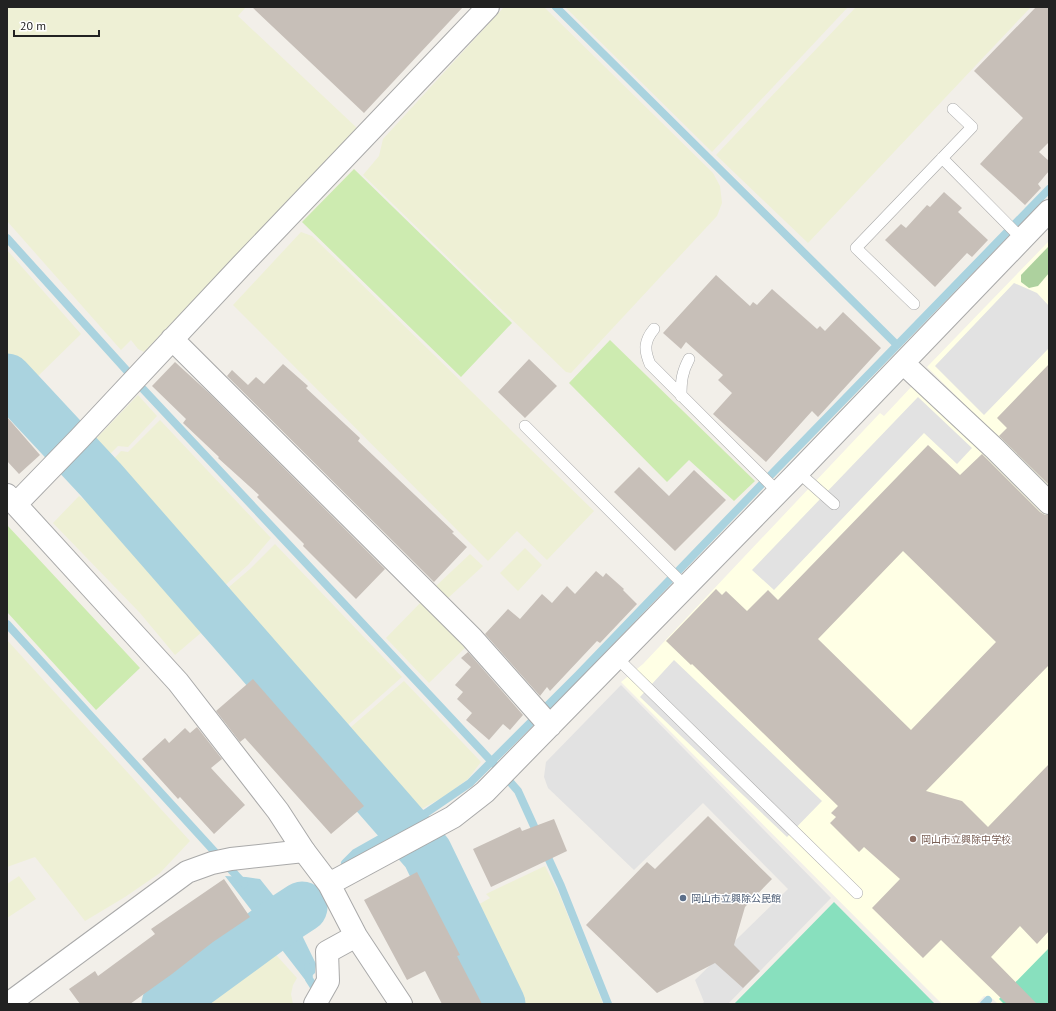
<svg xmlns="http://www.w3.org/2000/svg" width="1056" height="1011" viewBox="0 0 1056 1011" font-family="'PT Sans','Noto Sans JP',sans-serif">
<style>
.education{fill:#ffffe5}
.farmland{fill:#eef0d5}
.grass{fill:#cdebb0}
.forest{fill:#add19e}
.pitch{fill:#88e0be}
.parking{fill:#e2e2e2}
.water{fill:#aad3df}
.pier{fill:#fff}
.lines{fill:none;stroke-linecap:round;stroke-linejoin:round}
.stream{stroke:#aad3df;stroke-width:8}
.river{stroke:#aad3df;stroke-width:51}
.building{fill:#c7bfb8;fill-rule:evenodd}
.service-casing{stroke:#a9a9a9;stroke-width:12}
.minor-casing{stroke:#a9a9a9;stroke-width:24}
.tertiary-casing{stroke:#a9a9a9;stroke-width:24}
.service{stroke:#fff;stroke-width:11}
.minor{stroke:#fff;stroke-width:22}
.tertiary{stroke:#fff;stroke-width:22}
.education-dot{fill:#8d6e63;stroke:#fff;stroke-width:1.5}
.service-dot{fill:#5c6f8a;stroke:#fff;stroke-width:1.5}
.labels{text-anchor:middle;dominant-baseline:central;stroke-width:3;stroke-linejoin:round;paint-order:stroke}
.education-label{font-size:10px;fill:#785e54;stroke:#fff;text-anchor:start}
.service-label{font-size:10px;fill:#4e5e75;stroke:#fff;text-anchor:start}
</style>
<rect width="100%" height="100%" fill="#f2efe9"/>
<path class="education" d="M1049,241V488L927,367Z
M913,385L982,450L1049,517V1004H998L993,999L984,996L976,1004H942L621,682L643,664L880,413L884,416Z"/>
<path class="farmland" d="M7,7H246L238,16L357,128L144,352L138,349L131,340L121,350L7,221Z
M504,7H544L713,173L720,186L722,203L717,216L571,373L566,372L363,175L379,156L383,139Z
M565,7H848L712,152Z
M856,7H1031L808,243L716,155Z
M301,232L312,236L594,511L547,560L517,531L488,561L233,305Z
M7,250L81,334L34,380L25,372L7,353Z
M138,395L157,416L128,447L118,446L105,459L90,445Z
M160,420L271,538L248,565L222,588L110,463L121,451L128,452Z
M79,496L88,503H93L100,498L209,626L175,655L140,613L53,523Z
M275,544L402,677L342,730L222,593L250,569Z
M525,548L542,565L518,591L500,573Z
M470,554L483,566L448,598L436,586Z
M424,599L468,645L429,683L386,638Z
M7,640L190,841L160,873L125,897L85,921L35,857L7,867Z
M404,681L481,762L468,779L445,796L414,813L343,734Z
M545,866L560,896L603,1004H518L469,910L490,898L486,894Z
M19,876L36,899L7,918V884Z
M268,946L297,978L293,985L291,994L293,1004H189Z"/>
<path class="grass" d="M354,169L512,323L461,377L302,222Z
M610,340L755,481L734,501L689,460L667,482L569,383Z
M7,525L140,668L96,710L7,612Z"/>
<path class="forest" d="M1049,246V273L1038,286L1029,288L1021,282V275Z"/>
<path class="pitch" d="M834,902L935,1004H734Z
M1049,948V1004H1004L999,999Z"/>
<path class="parking" d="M1014,283L1037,293L1049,306V348L984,415L935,366Z
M918,397L972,448L957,464L924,433L774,590L752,570Z
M674,660L822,801L787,837L640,697Z
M621,685L831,898L728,1004H702L704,1002L695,980L788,889L703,803L634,870L548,788L544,777L546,762Z"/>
<path class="water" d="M225,876L246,877L260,879L280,904L299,900L308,913L298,927L316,964L315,973L306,981Z"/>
<path class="pier" d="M426,816L442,844L415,860L399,831Z"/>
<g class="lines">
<path class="stream" d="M556,7L897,345
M7,238L128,372
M143,389L494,764
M7,624L244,884
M503,774L518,791L538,835
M545,851L561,886L608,1004
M345,863L355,853L426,813L470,783L578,675L760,486L1049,189
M308,967L309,979L318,993
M984,1004L988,1000"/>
<path class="river" d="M7,379L101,480L427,853L500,1004
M167,1004L279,922L302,907"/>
</g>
<path class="building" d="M252,7H463L364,113Z
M1036,7H1049V142L1039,152L1049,161V171L1038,184L1041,188L1025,205L980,164L1023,118L974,71Z
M944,192L962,208L958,212L988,240L972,257L967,253L935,287L885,240L901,224L906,228L927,205L930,207Z
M716,275L750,306L753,302L757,305L772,289L817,329L820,326L825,331L843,312L881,348L818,417L812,411L766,462L713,414L732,393L718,380L723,375L686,342L681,349L663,333Z
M529,359L557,386L525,418L498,392Z
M175,362L209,393L385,569L356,599L303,546L304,544L257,497L259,495L218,458L219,457L183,423L186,419L152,386Z
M283,364L308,386L306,388L360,438L358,441L454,532L452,533L467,547L434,582L227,376L232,370L248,385L256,377L264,384Z
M1049,364V485L999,436L1007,428L997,418Z
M7,417L40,455L19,474L7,461Z
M928,445L960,475L982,454L1040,512L1045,515H1049V665L926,791L962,801L988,827L1049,764V931L1037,944L1020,926L991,957L1037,1004H1007L941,940L923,958L872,908L900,879L864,847L859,852L830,823L836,817L831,813L838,806L692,664L691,665L666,641L716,589L722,595L726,591L747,611L768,590L778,600ZM903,551L996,642L911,730L818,639Z
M639,467L669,496L694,470L726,500L675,551L614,492Z
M596,571L603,577L606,573L624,589L623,590L637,604L600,643L597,641L550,691L547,687L540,696L485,634L508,609L520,619L542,594L552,603L567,586L575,594Z
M468,652L523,715L510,730L503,724L489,740L466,720L472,713L457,699L463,692L455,685L471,667L461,658Z
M253,679L364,806L331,834L245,738L240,742L216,711Z
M197,727L222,759L211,768L245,805L214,834L180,797L178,799L142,759L165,738L169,743L185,728L190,733Z
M708,816L772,879L745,907L734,945L760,971L743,988L715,963L657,993L586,925L647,862L655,869Z
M554,819L567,851L491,887L473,849L520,827L522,831Z
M417,872L460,955L457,956L482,1004H442L425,971L407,980L364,900Z
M224,879L250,917L213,942L172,974L130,1004H80L69,989L95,971L98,976L155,934L151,929Z"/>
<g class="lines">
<defs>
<path id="service" d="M942,158L1022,239
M914,304L856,248L972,127L953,109
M654,329C644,341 644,350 650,364L778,492
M681,396C681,381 682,372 689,359
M525,426L686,587
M798,472L834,504
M617,658L857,893"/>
<path id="minor" d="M172,339L472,638L550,726
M903,363L995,449L1049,503
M7,495L178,682L278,811L304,851L329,884L356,936L401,1004
M16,504L79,439L241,266L488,7
M329,884L453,817L485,792L798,472L1049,211
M315,1004L328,981L327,952L356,936"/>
<path id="tertiary" d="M8,1004L187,872L212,863L231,859L304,851"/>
</defs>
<use href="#service" class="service-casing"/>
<use href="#minor" class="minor-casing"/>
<use href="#tertiary" class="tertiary-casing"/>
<use href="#service" class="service"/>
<use href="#minor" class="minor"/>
<use href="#tertiary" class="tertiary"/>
</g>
<circle class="education-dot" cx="913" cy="839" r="4"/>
<circle class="service-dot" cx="683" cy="898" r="4"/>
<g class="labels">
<g class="education-label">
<text x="921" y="839">岡山市立興除中学校</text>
</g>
<g class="service-label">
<text x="691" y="898">岡山市立興除公民館</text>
</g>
</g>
<rect width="1056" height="1011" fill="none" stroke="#222222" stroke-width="16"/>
<path d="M14 30v6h85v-6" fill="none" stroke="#222222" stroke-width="2"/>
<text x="20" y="30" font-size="12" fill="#222222" stroke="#ffffff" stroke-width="3" paint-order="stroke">20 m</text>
</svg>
